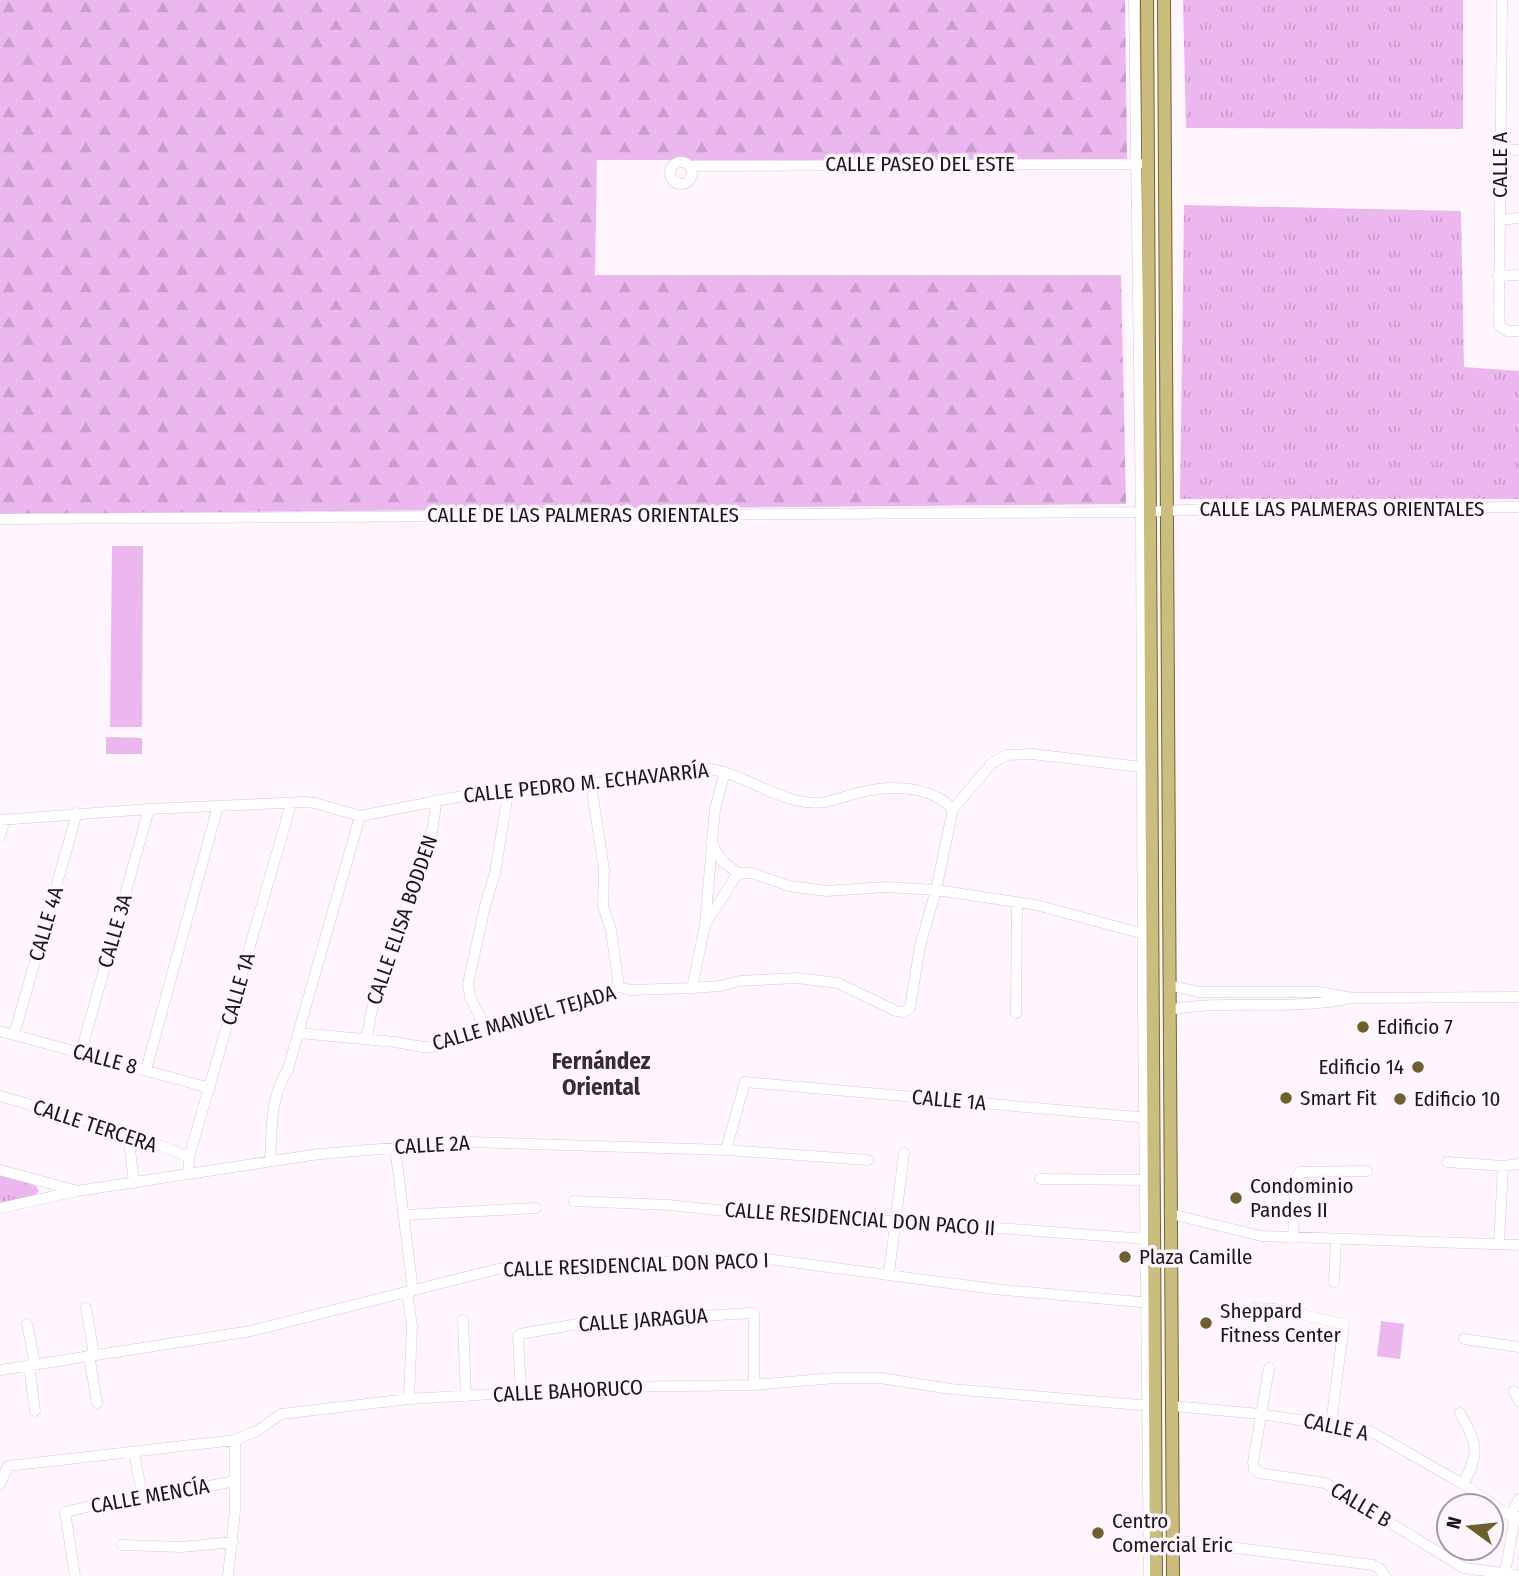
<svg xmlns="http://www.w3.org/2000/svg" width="1519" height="1576" viewBox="0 0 1519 1576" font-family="'Fira Sans Condensed',sans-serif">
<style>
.grass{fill:url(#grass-tufts)}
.forest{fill:url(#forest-firs)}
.park{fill:#ebb7ee}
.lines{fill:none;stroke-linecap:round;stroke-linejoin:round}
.minor-casing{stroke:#d6c8d6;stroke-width:11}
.major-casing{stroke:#776526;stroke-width:14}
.minor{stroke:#fff;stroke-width:10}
.major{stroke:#cbbc80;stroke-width:12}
.poi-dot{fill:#6e602e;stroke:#fef5fe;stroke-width:2.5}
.labels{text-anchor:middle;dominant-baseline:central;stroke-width:7;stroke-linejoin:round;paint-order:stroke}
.street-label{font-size:21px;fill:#1b161b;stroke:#fef5fe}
.poi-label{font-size:21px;fill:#1b161b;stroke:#fef5fe;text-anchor:start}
.neighbourhood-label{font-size:23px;font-weight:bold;fill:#372c37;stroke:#fef5fe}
</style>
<defs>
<pattern id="grass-tufts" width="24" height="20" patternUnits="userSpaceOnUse" patternTransform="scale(1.75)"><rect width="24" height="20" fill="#ebb7ee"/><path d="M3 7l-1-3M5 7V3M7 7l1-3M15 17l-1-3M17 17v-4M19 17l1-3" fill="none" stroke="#c99dcc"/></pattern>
<pattern id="forest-firs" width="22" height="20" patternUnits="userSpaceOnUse" patternTransform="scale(1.75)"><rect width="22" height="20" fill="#ebb7ee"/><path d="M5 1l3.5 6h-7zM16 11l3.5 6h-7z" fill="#c99dcc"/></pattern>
</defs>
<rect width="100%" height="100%" fill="#fef5fe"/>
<path class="grass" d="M1183,0H1463V129L1186,128Z
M1184,205L1461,211L1464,367L1519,371V499H1180Z
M0,1175L36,1186L39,1191L35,1195L0,1203Z"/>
<path class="forest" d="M0,0H1125L1127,160H597L595,275H1121L1126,504L0,514Z"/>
<path class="park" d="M112,546H143L142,727H110Z
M106,737L142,738V754H106Z
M1381,1321L1404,1324L1400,1359L1377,1356Z"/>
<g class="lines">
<defs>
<path id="minor" d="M1134,0L1141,512L1143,1010L1149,1576
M1502,0L1499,325L1507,331H1519
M1500,149L1519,150
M670 173a11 11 0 1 1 22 0a11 11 0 1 1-22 0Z
M692,166L1140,164
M1500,220L1519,218
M1498,276L1519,275
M0,519L1141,512L1187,510L1519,507
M591,784L604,870L603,906L611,930L619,987
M953,809L992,763L1007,755L1032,754L1149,768
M0,820L149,809L303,802L315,803L360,816L509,787L591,784L702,768C746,771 781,808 825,802C836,800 846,796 857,793C888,785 928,784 953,809
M0,836L5,819
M711,842L722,861L738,873H752L789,886L826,891L886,887L936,890L1036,905L1148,935
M706,923L738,873
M1169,985L1199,992H1319L1353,998L1519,997
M692,988L705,925L715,809L725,772
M1169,1010C1228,999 1287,1011 1345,999
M1016,1013L1017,903
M0,1031L210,1088
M487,1031L470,997L468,984L485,906L495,873L509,787
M299,1033L395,1042L422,1047H437L553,1012L611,989L619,987L630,990L692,988L720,986L740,981L797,978L838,983L896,1011L904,1012L910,1008L920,946L936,890L953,809
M14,1035L77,813
M367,1039C373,986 395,939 413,889C425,856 434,836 436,800
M81,1052L149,809
M146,1070L218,806
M0,1096L128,1133L189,1157
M128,1133L134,1183
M395,1147L413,1291
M726,1150L745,1082L1149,1118
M270,1161C272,1129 270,1097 288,1069L360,816
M1447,1162L1503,1166L1519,1164
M0,1170L74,1190
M188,1174L189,1157L291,804
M1040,1179L1145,1180
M574,1201L669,1205L802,1219L903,1221L1146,1239
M0,1208L77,1191L319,1154L469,1142L726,1150L868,1160
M1171,1214L1261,1236L1519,1245
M404,1215L536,1208
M1293,1238L1296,1178L1300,1172L1367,1171
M1499,1244L1503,1166
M889,1273L904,1153
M1334,1282L1336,1239
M407,1292L412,1326L409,1399
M86,1308L94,1354
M1254,1308L1276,1309L1344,1324L1331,1424
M463,1320L466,1397
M27,1324L35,1364
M1464,1339L1519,1347
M89,1355L97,1403
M29,1365L35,1411
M1269,1368L1253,1462L1254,1469L1260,1473L1325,1483L1464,1568L1519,1575
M0,1370L251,1331L498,1269L760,1258L994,1289L1151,1303
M1514,1391L1519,1401
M521,1392L518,1337L520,1334L584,1323L751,1313L754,1315V1385
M1173,1406L1260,1414L1370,1431L1463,1484L1510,1516L1519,1517
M1460,1413C1478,1445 1480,1452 1463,1484
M134,1453L142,1494
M0,1484L8,1466L235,1440L257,1431L281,1414L409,1399L612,1387L754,1385L835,1378H880L951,1389L1152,1406
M1510,1516L1519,1499
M1173,1540L1373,1565L1380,1569L1385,1576
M122,1545L182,1547L233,1542
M1505,1573L1515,1517
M75,1576L65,1512L142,1494L163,1495L235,1481
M228,1576L235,1511V1440"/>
<path id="major" d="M1147,0L1156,1576
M1164,0L1173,1576"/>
</defs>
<use href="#minor" class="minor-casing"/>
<use href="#major" class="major-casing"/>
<use href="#minor" class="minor"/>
<use href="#major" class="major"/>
</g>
<g class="poi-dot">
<circle cx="1363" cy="1027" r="7"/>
<circle cx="1418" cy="1067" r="7"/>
<circle cx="1286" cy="1098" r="7"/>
<circle cx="1400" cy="1099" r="7"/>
<circle cx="1236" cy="1198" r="7"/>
<circle cx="1125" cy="1257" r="7"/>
<circle cx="1206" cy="1323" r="7"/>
<circle cx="1098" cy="1533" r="7"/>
</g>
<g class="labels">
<g class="street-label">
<text x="920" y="164">CALLE PASEO DEL ESTE</text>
<text transform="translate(1500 165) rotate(-90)">CALLE A</text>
<text x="1342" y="509">CALLE LAS PALMERAS ORIENTALES</text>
<text x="583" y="515">CALLE DE LAS PALMERAS ORIENTALES</text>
<text transform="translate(586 783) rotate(-6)">CALLE PEDRO M. ECHAVARRÍA</text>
<text transform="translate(402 920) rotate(-71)">CALLE ELISA BODDEN</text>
<text transform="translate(46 924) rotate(-74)">CALLE 4A</text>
<text transform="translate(115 931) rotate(-74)">CALLE 3A</text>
<text transform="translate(238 989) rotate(-74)">CALLE 1A</text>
<text transform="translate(524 1018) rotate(-16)">CALLE MANUEL TEJADA</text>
<text transform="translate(105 1059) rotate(15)">CALLE 8</text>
<text transform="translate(949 1100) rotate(5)">CALLE 1A</text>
<text transform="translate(95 1126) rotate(18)">CALLE TERCERA</text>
<text transform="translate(432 1145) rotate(-3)">CALLE 2A</text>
<text transform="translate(860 1219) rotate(4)">CALLE RESIDENCIAL DON PACO II</text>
<text transform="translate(636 1265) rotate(-2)">CALLE RESIDENCIAL DON PACO I</text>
<text transform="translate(643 1320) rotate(-4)">CALLE JARAGUA</text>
<text transform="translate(568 1391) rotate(-3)">CALLE BAHORUCO</text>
<text transform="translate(1336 1427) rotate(12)">CALLE A</text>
<text transform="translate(150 1496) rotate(-10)">CALLE MENCÍA</text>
<text transform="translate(1361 1505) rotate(31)">CALLE B</text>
</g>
<g class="poi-label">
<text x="1377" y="1027">Edificio 7</text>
<text x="1404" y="1067" text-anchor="end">Edificio 14</text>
<text x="1300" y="1098">Smart Fit</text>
<text x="1414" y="1099">Edificio 10</text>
<text x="1250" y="1186">Condominio<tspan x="1250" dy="24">Pandes II</tspan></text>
<text x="1139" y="1257">Plaza Camille</text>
<text x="1220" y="1311">Sheppard<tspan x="1220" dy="24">Fitness Center</tspan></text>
<text x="1112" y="1521">Centro<tspan x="1112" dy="24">Comercial Eric</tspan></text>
</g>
<g class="neighbourhood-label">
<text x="601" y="1061">Fernández<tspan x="601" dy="26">Oriental</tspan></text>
</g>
</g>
<g transform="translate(1470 1527) rotate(285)"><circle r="33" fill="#fef5fe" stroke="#a39ca3" stroke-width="2"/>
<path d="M0-5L12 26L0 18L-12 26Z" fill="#6e602e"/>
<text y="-10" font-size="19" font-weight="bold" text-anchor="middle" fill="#1b161b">N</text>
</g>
</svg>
